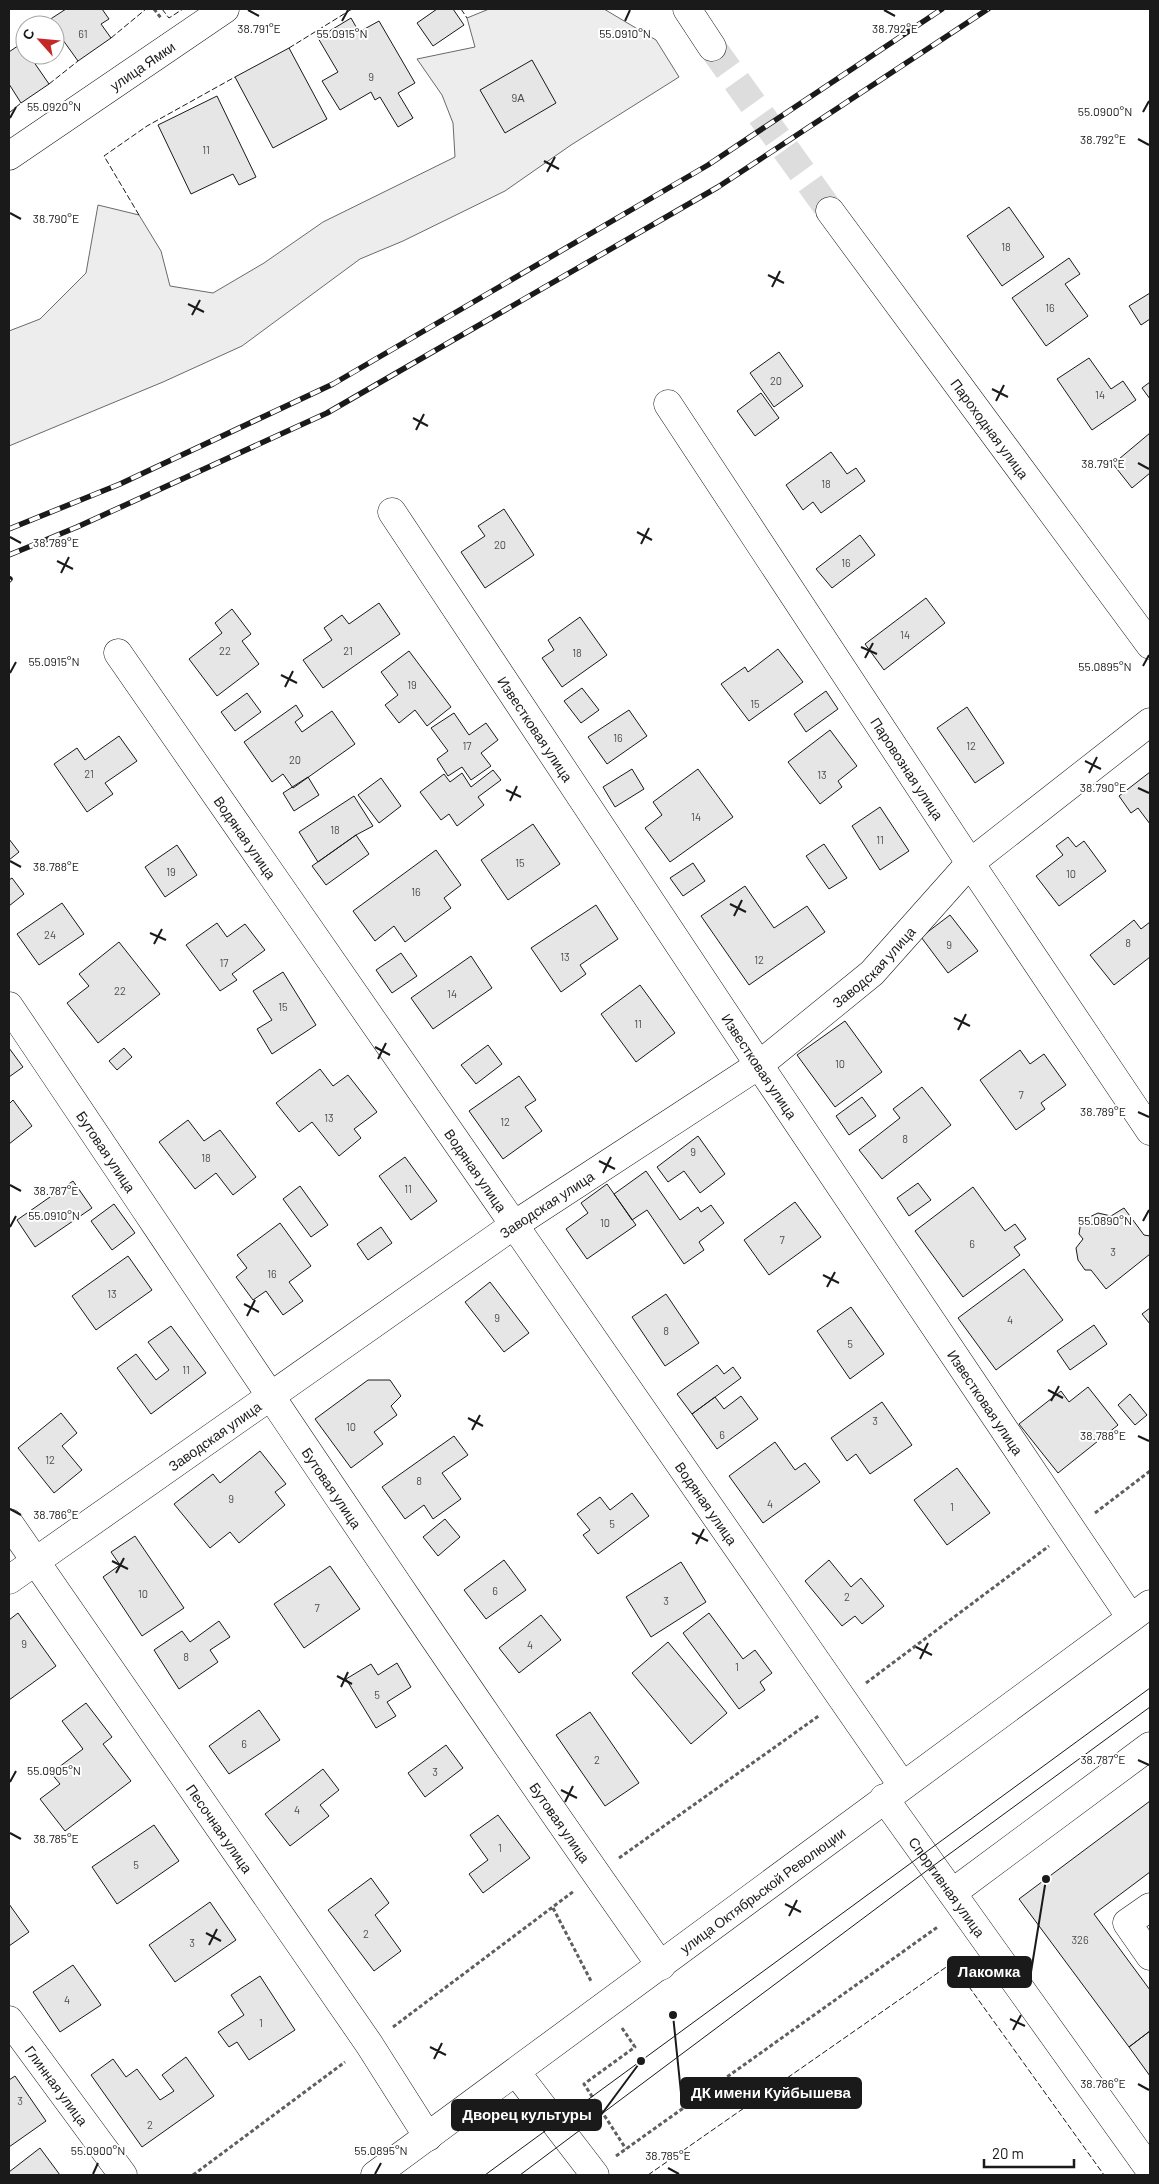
<svg xmlns="http://www.w3.org/2000/svg" width="1159" height="2184" viewBox="0 0 1159 2184" font-family="Barlow,sans-serif">
<style>
.built{fill:#ededed;stroke:#6a6a6a}
.building{fill:#e6e6e6;stroke:#1a1a1a}
.lines{fill:none;stroke-linecap:round;stroke-linejoin:round}
.major-tunnel{stroke:#ddd;stroke-width:28;stroke-dasharray:28 14;stroke-linecap:butt}
.minor-casing{stroke:#1a1a1a;stroke-width:29}
.major-casing{stroke:#1a1a1a;stroke-width:29}
.path{stroke:#5f5f5f;stroke-width:3;stroke-dasharray:4 2.5;stroke-linecap:butt}
.minor{stroke:#fff;stroke-width:28}
.major{stroke:#fff;stroke-width:28}
.tram{stroke:#1a1a1a;stroke-width:1}
.rail-casing{stroke:#1a1a1a;stroke-width:5.5}
.rail{stroke:#fff;stroke-width:4;stroke-dasharray:11;stroke-linecap:butt}
.fence{stroke:#1a1a1a;stroke-width:1;stroke-dasharray:6 2.5;stroke-linecap:butt}
.ticks{fill:none;stroke:#1a1a1a;stroke-width:2}
.labels{text-anchor:middle;dominant-baseline:central;stroke-width:4;stroke-linejoin:round;paint-order:stroke}
.number-label{font-size:11px;fill:#4d4d4d}
.street-label{font-size:14px;fill:#1a1a1a;stroke:#fff}
.ticks-label{font-size:12px;text-anchor:middle;fill:#1a1a1a;stroke:#fff;stroke-width:4;stroke-linejoin:round;paint-order:stroke}
.leader{fill:none;stroke:#1a1a1a;stroke-width:2}
.callout-dot{fill:#1a1a1a;stroke:#fff;stroke-width:2}
.callout{fill:#1a1a1a;stroke:#1a1a1a;stroke-width:2}
.callout-label{font-size:15px;text-anchor:middle;font-weight:bold;fill:#fff}
</style>
<rect width="100%" height="100%" fill="#fff"/>
<path class="built" d="M489,9H604L656,40L679,77L571,145L505,191L403,241L360,259L242,346L163,382L9,446V331L40,319L86,273L98,205L139,215L161,251L170,286L213,293L264,263L323,222L455,157L453,123L442,95L417,59L475,47L467,18Z"/>
<path class="building" d="M66,9H102L109,19L101,24L111,38L78,61L55,29V25H52L49,20Z
M437,9H453L464,25L433,46L417,23Z
M351,18L359,32L379,21L415,83L398,93L413,118L398,127L380,97L375,100L371,92L340,110L322,81L338,72L318,38Z
M22,43L25,49V55H29L49,84L21,103L9,84V52Z
M289,48L327,119L273,148L235,77Z
M532,60L556,103L505,133L480,90Z
M217,96L256,177L239,185L233,174L191,194L158,125Z
M1009,207L1044,257L1002,286L967,236Z
M1069,258L1080,274L1065,284L1088,316L1046,346L1012,298Z
M1150,293V319L1141,325L1129,306Z
M779,352L803,386L774,407L750,373Z
M1089,358L1111,389L1123,381L1136,400L1092,430L1057,379Z
M1150,382V399L1142,388Z
M761,393L779,418L755,436L737,411Z
M1150,433V473L1132,488L1113,464Z
M831,452L847,474L856,468L865,481L821,513L813,502L803,510L786,485Z
M504,509L534,555L485,588L461,552L485,536L478,526Z
M860,535L875,555L832,588L816,569Z
M926,598L945,623L884,670L865,644Z
M379,603L400,634L323,688L303,660L332,640L324,628L342,615L349,624Z
M232,609L251,634L242,641L259,664L217,696L189,659L222,633L215,623Z
M580,617L607,655L562,687L542,658L554,650L548,640Z
M778,649L803,682L749,721L721,684L745,667L748,672Z
M409,651L451,707L427,726L415,710L399,723L385,705L398,695L381,672Z
M582,688L599,710L581,723L564,701Z
M826,691L838,709L806,732L794,714Z
M247,693L261,712L235,731L221,712Z
M296,705L303,716L295,722L302,732L332,711L355,744L293,788L283,774L272,782L244,742Z
M967,707L1004,763L975,783L937,728Z
M629,710L647,736L607,764L588,737Z
M454,713L469,735L486,723L498,740L481,753L491,766L471,780L462,767L448,776L437,759L448,751L431,728Z
M830,730L857,766L838,781L842,787L820,804L788,762Z
M119,736L137,761L105,783L113,794L87,812L54,764L77,748L85,760Z
M632,769L644,789L615,807L603,787Z
M698,769L733,817L670,862L645,828L662,815L653,802Z
M493,770L501,780L478,797L484,805L457,826L449,814L441,820L420,792L444,774L450,782L462,773L471,787Z
M1150,772V824L1138,808L1131,813L1119,796Z
M308,777L319,795L294,811L283,793Z
M381,778L401,806L379,823L358,795Z
M354,796L373,826L356,835L318,862L299,832Z
M880,807L909,851L880,870L852,826Z
M533,824L560,864L508,900L481,860Z
M356,835L369,854L326,885L312,866Z
M1068,837L1076,847L1084,841L1106,871L1059,906L1036,876L1063,855L1056,846Z
M9,839L19,852L9,860Z
M824,844L847,878L829,889L806,856Z
M177,845L197,875L165,897L145,867Z
M436,850L461,885L444,898L451,908L405,942L394,926L375,941L353,911Z
M693,863L705,881L683,896L670,878Z
M12,878L24,894L9,906V880Z
M745,886L774,928L807,906L825,932L749,985L701,916Z
M62,903L84,934L39,965L17,934Z
M596,905L618,939L580,965L586,974L561,992L531,948Z
M950,915L978,951L948,973L921,937Z
M1134,920L1141,929L1150,922V957L1114,985L1090,955Z
M217,923L227,937L245,924L265,950L232,974L237,980L220,991L186,945Z
M119,942L160,994L98,1043L67,1003L89,986L79,974Z
M401,953L417,976L392,993L376,970Z
M471,956L492,988L433,1029L411,998Z
M283,972L316,1025L272,1054L257,1029L272,1020L253,991Z
M640,985L675,1033L636,1062L601,1014Z
M845,1021L882,1072L835,1107L797,1055Z
M488,1045L502,1064L476,1084L461,1065Z
M9,1048L23,1067L9,1077Z
M124,1048L132,1057L117,1070L109,1061Z
M1020,1050L1030,1064L1044,1054L1066,1085L1041,1103L1045,1109L1016,1130L980,1080Z
M320,1069L333,1086L348,1075L377,1112L354,1129L361,1138L339,1156L312,1122L299,1132L276,1103Z
M519,1076L536,1100L525,1107L542,1131L503,1159L469,1111Z
M922,1087L951,1125L882,1179L859,1150L900,1118L893,1109Z
M862,1097L876,1116L849,1135L836,1116Z
M13,1100L32,1126L9,1144V1104Z
M188,1120L204,1141L220,1130L256,1177L233,1195L216,1173L195,1189L159,1142Z
M698,1136L725,1174L700,1193L684,1171L668,1182L657,1167Z
M405,1157L437,1201L411,1220L379,1176Z
M646,1171L680,1220L698,1207L701,1212L711,1205L724,1223L699,1242L704,1250L684,1264L647,1210L632,1220L614,1194Z
M73,1181L92,1208L35,1247L17,1220Z
M918,1183L931,1200L909,1216L897,1198Z
M607,1184L636,1225L587,1259L566,1229L588,1213L581,1203Z
M300,1186L328,1225L311,1237L283,1199Z
M973,1187L1005,1231L1015,1224L1026,1239L1014,1247L1020,1255L963,1297L915,1231Z
M795,1202L821,1237L769,1275L744,1240Z
M114,1204L135,1233L112,1250L91,1221Z
M1124,1208L1144,1235L1150,1236V1254L1106,1289L1091,1270H1085L1078,1260L1076,1248L1083,1239L1079,1234L1081,1221L1098,1213L1111,1216Z
M280,1223L311,1266L289,1282L303,1301L283,1315L266,1291L253,1300L236,1277L247,1268L237,1255Z
M381,1227L392,1243L368,1260L357,1244Z
M128,1256L152,1290L96,1330L72,1296Z
M1024,1269L1063,1320L996,1370L958,1318Z
M490,1282L529,1333L504,1352L465,1302Z
M666,1294L699,1343L665,1366L632,1317Z
M851,1307L884,1354L850,1379L817,1331Z
M1150,1308V1324L1142,1314Z
M1094,1325L1107,1344L1070,1370L1057,1351Z
M171,1326L206,1373L151,1414L117,1368L136,1354L156,1380L169,1370L148,1342Z
M717,1365L724,1374L733,1367L741,1378L692,1414L677,1394Z
M368,1380H390L401,1396L391,1406L397,1415L374,1432L383,1444L351,1468L315,1419Z
M1088,1387L1118,1425L1058,1473L1019,1424L1061,1391L1069,1402Z
M1130,1394L1147,1415L1135,1425L1118,1405Z
M741,1396L758,1419L717,1449L692,1414L715,1397L724,1409Z
M882,1402L912,1445L870,1474L856,1454L847,1461L831,1438Z
M61,1413L77,1433L62,1446L82,1470L54,1493L18,1448Z
M454,1436L468,1455L442,1473L461,1499L433,1519L424,1505L405,1519L382,1487Z
M775,1442L795,1470L805,1463L820,1482L763,1523L729,1476Z
M260,1451L286,1484L275,1492L285,1505L239,1543L230,1532L210,1548L174,1504L213,1474L220,1483Z
M957,1468L990,1513L947,1545L914,1500Z
M632,1493L649,1516L598,1554L583,1535L590,1530L577,1514L600,1497L610,1510Z
M445,1519L460,1537L438,1556L423,1537Z
M135,1536L184,1608L142,1636L103,1577L120,1565L111,1552Z
M504,1560L526,1590L486,1619L464,1590Z
M829,1560L851,1587L861,1578L884,1606L862,1624L855,1616L842,1626L805,1581Z
M681,1562L706,1602L651,1637L626,1597Z
M330,1566L360,1609L304,1648L274,1604Z
M18,1613L56,1666L9,1700V1620Z
M709,1613L743,1659L755,1650L772,1673L760,1682L765,1690L739,1709L683,1633Z
M541,1615L561,1640L519,1673L499,1648Z
M219,1621L230,1637L210,1650L218,1662L179,1689L154,1650L182,1631L190,1642Z
M668,1642L727,1713L691,1744L632,1673Z
M397,1663L411,1687L387,1702L396,1716L376,1728L346,1679L371,1664L378,1675Z
M86,1703L112,1737L103,1744L131,1781L65,1831L40,1799L60,1784L51,1773L83,1749L62,1721Z
M259,1710L280,1740L229,1774L209,1746Z
M590,1712L639,1783L605,1806L556,1735Z
M446,1745L463,1768L425,1797L408,1773Z
M323,1769L339,1790L320,1805L329,1816L290,1846L265,1814Z
M1150,1801V1872L1094,1914L1150,1990V2031L1129,2047L1019,1899Z
M498,1815L530,1858L483,1893L469,1874L488,1860L470,1835Z
M154,1825L179,1861L117,1904L92,1867Z
M371,1878L389,1903L375,1915L401,1951L374,1971L328,1910Z
M210,1902L236,1940L175,1982L149,1945Z
M9,1904L29,1932L9,1946Z
M73,1965L101,2005L60,2032L33,1992Z
M260,1976L295,2030L249,2060L237,2042L229,2047L218,2032L244,2015L231,1995Z
M1150,2031V2076L1129,2047Z
M186,2057L214,2096L142,2147L91,2075L113,2059L126,2077L137,2069L160,2100L174,2091L162,2075Z
M15,2076L46,2121L9,2147V2080Z
M40,2148L60,2175H9V2172Z"/>
<g class="lines">
<path class="major-tunnel" d="M712,47L830,211"/>
<defs>
<g id="minor">
<path id="s1" d="M9,156L225,9"/>
<path id="s2" d="M668,404L970,863L1150,1131"/>
<path id="s3" d="M392,512L759,1065L1131,1618"/>
<path id="s4" d="M118,653L902,1785"/>
<path id="s5" d="M9,1006C225,1327 438,1650 661,1966"/>
<path id="s6" d="M9,1523L369,2044L428,2137"/>
<path id="s7" d="M9,1580L514,1225L759,1065L872,973L970,863L1150,722"/>
<path id="s8" d="M884,1798L1150,2170"/>
<path d="M952,1893L1150,1746"/>
<path d="M1150,1907L1127,1923L1150,1956"/>
<path id="s9" d="M9,2020L123,2175"/>
<path d="M516,2072L595,2175"/>
</g>
<g id="major">
<path d="M687,9L712,47"/>
<path id="s10" d="M830,211L1150,645"/>
<path id="s11" d="M375,2175L1150,1604"/>
</g>
</defs>
<use href="#minor" class="minor-casing"/>
<use href="#major" class="major-casing"/>
<path class="path" d="M154,9L161,18
M1095,1513L1150,1471
M866,1683L1049,1546
M619,1858L820,1715
M553,1908L591,1981
M393,2027L574,1891
M622,2028L635,2047L584,2084L626,2149
M616,2156L939,1926
M193,2175L345,2062"/>
<use href="#minor" class="minor"/>
<use href="#major" class="major"/>
<path class="tram" d="M485,2175L1150,1688
M520,2175L933,1866L1150,1707"/>
<defs>
<path id="rail" d="M9,529L120,484L333,384L708,165L942,9
M9,555L77,527L327,413L718,187L988,9
M9,580L10,579"/>
</defs>
<use href="#rail" class="rail-casing"/>
<use href="#rail" class="rail"/>
<path class="fence" d="M162,9L169,18L183,9
M461,9L467,18
M111,38L146,9
M289,48L352,9
M49,84L78,61
M9,113L21,103
M139,215L104,156L147,126L235,77
M648,2175L952,1963L1104,2175"/>
</g>
<path class="ticks" d="M248,10L259,16M884,10L895,16M342,21L348,10M625,21L630,10M1143,112L1149,101M10,118L16,107M1138,139L1149,145M544,161L559,169M547,172L555,157M10,213L21,219M768,275L784,283M772,287L780,271M188,304L204,312M192,315L200,300M992,389L1008,397M996,401L1004,385M413,418L428,426M416,430L424,414M1138,463L1149,469M637,532L652,540M10,537L21,543M641,544L649,528M57,561L73,569M61,573L69,557M861,647L877,654M865,658L873,643M1143,666L1149,655M10,673L16,662M281,675L297,683M285,687L293,671M1085,761L1101,769M1089,773L1097,757M1138,788L1149,793M506,790L521,797M510,801L517,786M10,861L21,867M730,904L746,912M734,916L742,900M150,933L166,940M154,944L162,929M954,1018L970,1026M958,1030L966,1014M375,1047L390,1055M378,1059L386,1043M1138,1112L1149,1117M599,1161L615,1169M603,1173L611,1157M10,1185L21,1191M1143,1221L1149,1210M10,1227L16,1216M823,1275L839,1283M827,1287L835,1272M244,1304L259,1312M247,1316L255,1300M1048,1390L1063,1398M1051,1401L1059,1386M468,1418L483,1426M472,1430L480,1415M1138,1436L1149,1441M10,1509L21,1515M692,1533L708,1541M696,1544L704,1529M112,1561L128,1569M116,1573L124,1558M916,1647L932,1655M920,1659L928,1643M337,1676L352,1684M341,1687L348,1672M1138,1760L1149,1765M10,1782L16,1771M561,1790L577,1798M565,1802L573,1786M10,1833L21,1839M785,1904L801,1912M789,1916L797,1900M206,1933L221,1941M209,1945L217,1929M1010,2019L1025,2026M1013,2030L1021,2015M430,2047L446,2055M434,2059L442,2043M1138,2084L1149,2090M668,2168L679,2174M93,2174L98,2163M375,2174L381,2163"/>
<g class="labels">
<g class="number-label">
<text x="83" y="33">61</text>
<text x="371" y="76">9</text>
<text x="518" y="97">9А</text>
<text x="206" y="149">11</text>
<text x="1006" y="246">18</text>
<text x="1050" y="307">16</text>
<text x="776" y="380">20</text>
<text x="1100" y="394">14</text>
<text x="826" y="483">18</text>
<text x="500" y="544">20</text>
<text x="846" y="562">16</text>
<text x="905" y="634">14</text>
<text x="225" y="650">22</text>
<text x="348" y="650">21</text>
<text x="577" y="652">18</text>
<text x="412" y="684">19</text>
<text x="755" y="703">15</text>
<text x="618" y="737">16</text>
<text x="467" y="745">17</text>
<text x="971" y="745">12</text>
<text x="295" y="759">20</text>
<text x="89" y="773">21</text>
<text x="822" y="774">13</text>
<text x="696" y="816">14</text>
<text x="335" y="829">18</text>
<text x="880" y="839">11</text>
<text x="520" y="862">15</text>
<text x="171" y="871">19</text>
<text x="1071" y="873">10</text>
<text x="416" y="891">16</text>
<text x="50" y="934">24</text>
<text x="1128" y="942">8</text>
<text x="949" y="944">9</text>
<text x="565" y="956">13</text>
<text x="759" y="959">12</text>
<text x="224" y="962">17</text>
<text x="120" y="990">22</text>
<text x="452" y="993">14</text>
<text x="283" y="1006">15</text>
<text x="638" y="1023">11</text>
<text x="840" y="1063">10</text>
<text x="1021" y="1094">7</text>
<text x="329" y="1117">13</text>
<text x="505" y="1121">12</text>
<text x="905" y="1138">8</text>
<text x="693" y="1151">9</text>
<text x="206" y="1157">18</text>
<text x="408" y="1188">11</text>
<text x="605" y="1222">10</text>
<text x="782" y="1239">7</text>
<text x="972" y="1243">6</text>
<text x="1113" y="1251">3</text>
<text x="272" y="1273">16</text>
<text x="112" y="1293">13</text>
<text x="497" y="1317">9</text>
<text x="1010" y="1319">4</text>
<text x="666" y="1330">8</text>
<text x="850" y="1343">5</text>
<text x="186" y="1369">11</text>
<text x="875" y="1420">3</text>
<text x="351" y="1426">10</text>
<text x="722" y="1434">6</text>
<text x="50" y="1459">12</text>
<text x="419" y="1480">8</text>
<text x="231" y="1498">9</text>
<text x="770" y="1503">4</text>
<text x="952" y="1506">1</text>
<text x="612" y="1523">5</text>
<text x="495" y="1590">6</text>
<text x="143" y="1593">10</text>
<text x="847" y="1596">2</text>
<text x="666" y="1600">3</text>
<text x="317" y="1607">7</text>
<text x="24" y="1643">9</text>
<text x="530" y="1644">4</text>
<text x="186" y="1656">8</text>
<text x="737" y="1666">1</text>
<text x="377" y="1694">5</text>
<text x="244" y="1743">6</text>
<text x="597" y="1759">2</text>
<text x="435" y="1771">3</text>
<text x="297" y="1809">4</text>
<text x="500" y="1847">1</text>
<text x="136" y="1864">5</text>
<text x="366" y="1933">2</text>
<text x="1080" y="1939">326</text>
<text x="192" y="1942">3</text>
<text x="67" y="1999">4</text>
<text x="261" y="2022">1</text>
<text x="20" y="2100">3</text>
<text x="150" y="2124">2</text>
</g>
<g class="street-label">
<text stroke="none"><textPath href="#s1" startOffset="161">улица Ямки</textPath></text>
<text stroke="none"><textPath href="#s10" startOffset="270">Пароходная улица</textPath></text>
<text stroke="none"><textPath href="#s3" startOffset="260">Известковая улица</textPath></text>
<text stroke="none"><textPath href="#s2" startOffset="436">Паровозная улица</textPath></text>
<text stroke="none"><textPath href="#s4" startOffset="224">Водяная улица</textPath></text>
<text stroke="none"><textPath href="#s7" startOffset="1061">Заводская улица</textPath></text>
<text stroke="none"><textPath href="#s3" startOffset="665">Известковая улица</textPath></text>
<text stroke="none"><textPath href="#s5" startOffset="175">Бутовая улица</textPath></text>
<text stroke="none"><textPath href="#s4" startOffset="629">Водяная улица</textPath></text>
<text stroke="none"><textPath href="#s7" startOffset="656">Заводская улица</textPath></text>
<text stroke="none"><textPath href="#s3" startOffset="1070">Известковая улица</textPath></text>
<text stroke="none"><textPath href="#s7" startOffset="251">Заводская улица</textPath></text>
<text stroke="none"><textPath href="#s5" startOffset="580">Бутовая улица</textPath></text>
<text stroke="none"><textPath href="#s4" startOffset="1034">Водяная улица</textPath></text>
<text stroke="none"><textPath href="#s5" startOffset="985">Бутовая улица</textPath></text>
<text stroke="none"><textPath href="#s6" startOffset="371">Песочная улица</textPath></text>
<text stroke="none"><textPath href="#s8" startOffset="109">Спортивная улица</textPath></text>
<text stroke="none"><textPath href="#s11" startOffset="481">улица Октябрьской Революции</textPath></text>
<text stroke="none"><textPath href="#s9" startOffset="81">Глинная улица</textPath></text>
</g>
</g>
<g class="ticks-label">
<text x="259" y="33">38.791°E</text>
<text x="895" y="33">38.792°E</text>
<text x="342" y="38">55.0915°N</text>
<text x="625" y="38">55.0910°N</text>
<text x="54" y="111">55.0920°N</text>
<text x="1105" y="116">55.0900°N</text>
<text x="1103" y="144">38.792°E</text>
<text x="56" y="223">38.790°E</text>
<text x="1103" y="468">38.791°E</text>
<text x="56" y="547">38.789°E</text>
<text x="54" y="666">55.0915°N</text>
<text x="1105" y="671">55.0895°N</text>
<text x="1103" y="792">38.790°E</text>
<text x="56" y="871">38.788°E</text>
<text x="1103" y="1116">38.789°E</text>
<text x="56" y="1195">38.787°E</text>
<text x="54" y="1220">55.0910°N</text>
<text x="1105" y="1225">55.0890°N</text>
<text x="1103" y="1440">38.788°E</text>
<text x="56" y="1519">38.786°E</text>
<text x="1103" y="1764">38.787°E</text>
<text x="54" y="1775">55.0905°N</text>
<text x="56" y="1843">38.785°E</text>
<text x="1103" y="2088">38.786°E</text>
<text x="98" y="2155">55.0900°N</text>
<text x="381" y="2155">55.0895°N</text>
<text x="668" y="2160">38.785°E</text>
</g>
<path class="leader" d="M1046 1879L1031 1972M673 2015L681 2093M641 2061L601 2115"/>
<g class="callout-dot">
<circle cx="1046" cy="1879" r="5"/>
<circle cx="673" cy="2015" r="5"/>
<circle cx="641" cy="2061" r="5"/>
</g>
<g class="callout">
<rect x="948" y="1957" width="83" height="30" rx="5"/>
<rect x="681" y="2078" width="180" height="30" rx="5"/>
<rect x="452" y="2100" width="149" height="30" rx="5"/>
</g>
<g class="callout-label">
<text x="989" y="1977">Лакомка</text>
<text x="771" y="2098">ДК имени Куйбышева</text>
<text x="527" y="2120">Дворец культуры</text>
</g>
<rect width="1159" height="2184" fill="none" stroke="#1a1a1a" stroke-width="20"/>
<g transform="translate(40 40) rotate(297)"><circle r="24" fill="#ffffff" stroke="#a3a3a3"/>
<path d="M0-4L9 19L0 12L-9 19Z" fill="#c62828"/>
<text y="-8" font-size="14" font-weight="bold" text-anchor="middle" fill="#1a1a1a">С</text>
</g>
<path d="M984 2159v8h90v-8" fill="none" stroke="#1a1a1a" stroke-width="2.5"/>
<text x="992" y="2159" font-size="15" fill="#1a1a1a" stroke="#ffffff" stroke-width="4" paint-order="stroke">20 m</text>
</svg>
